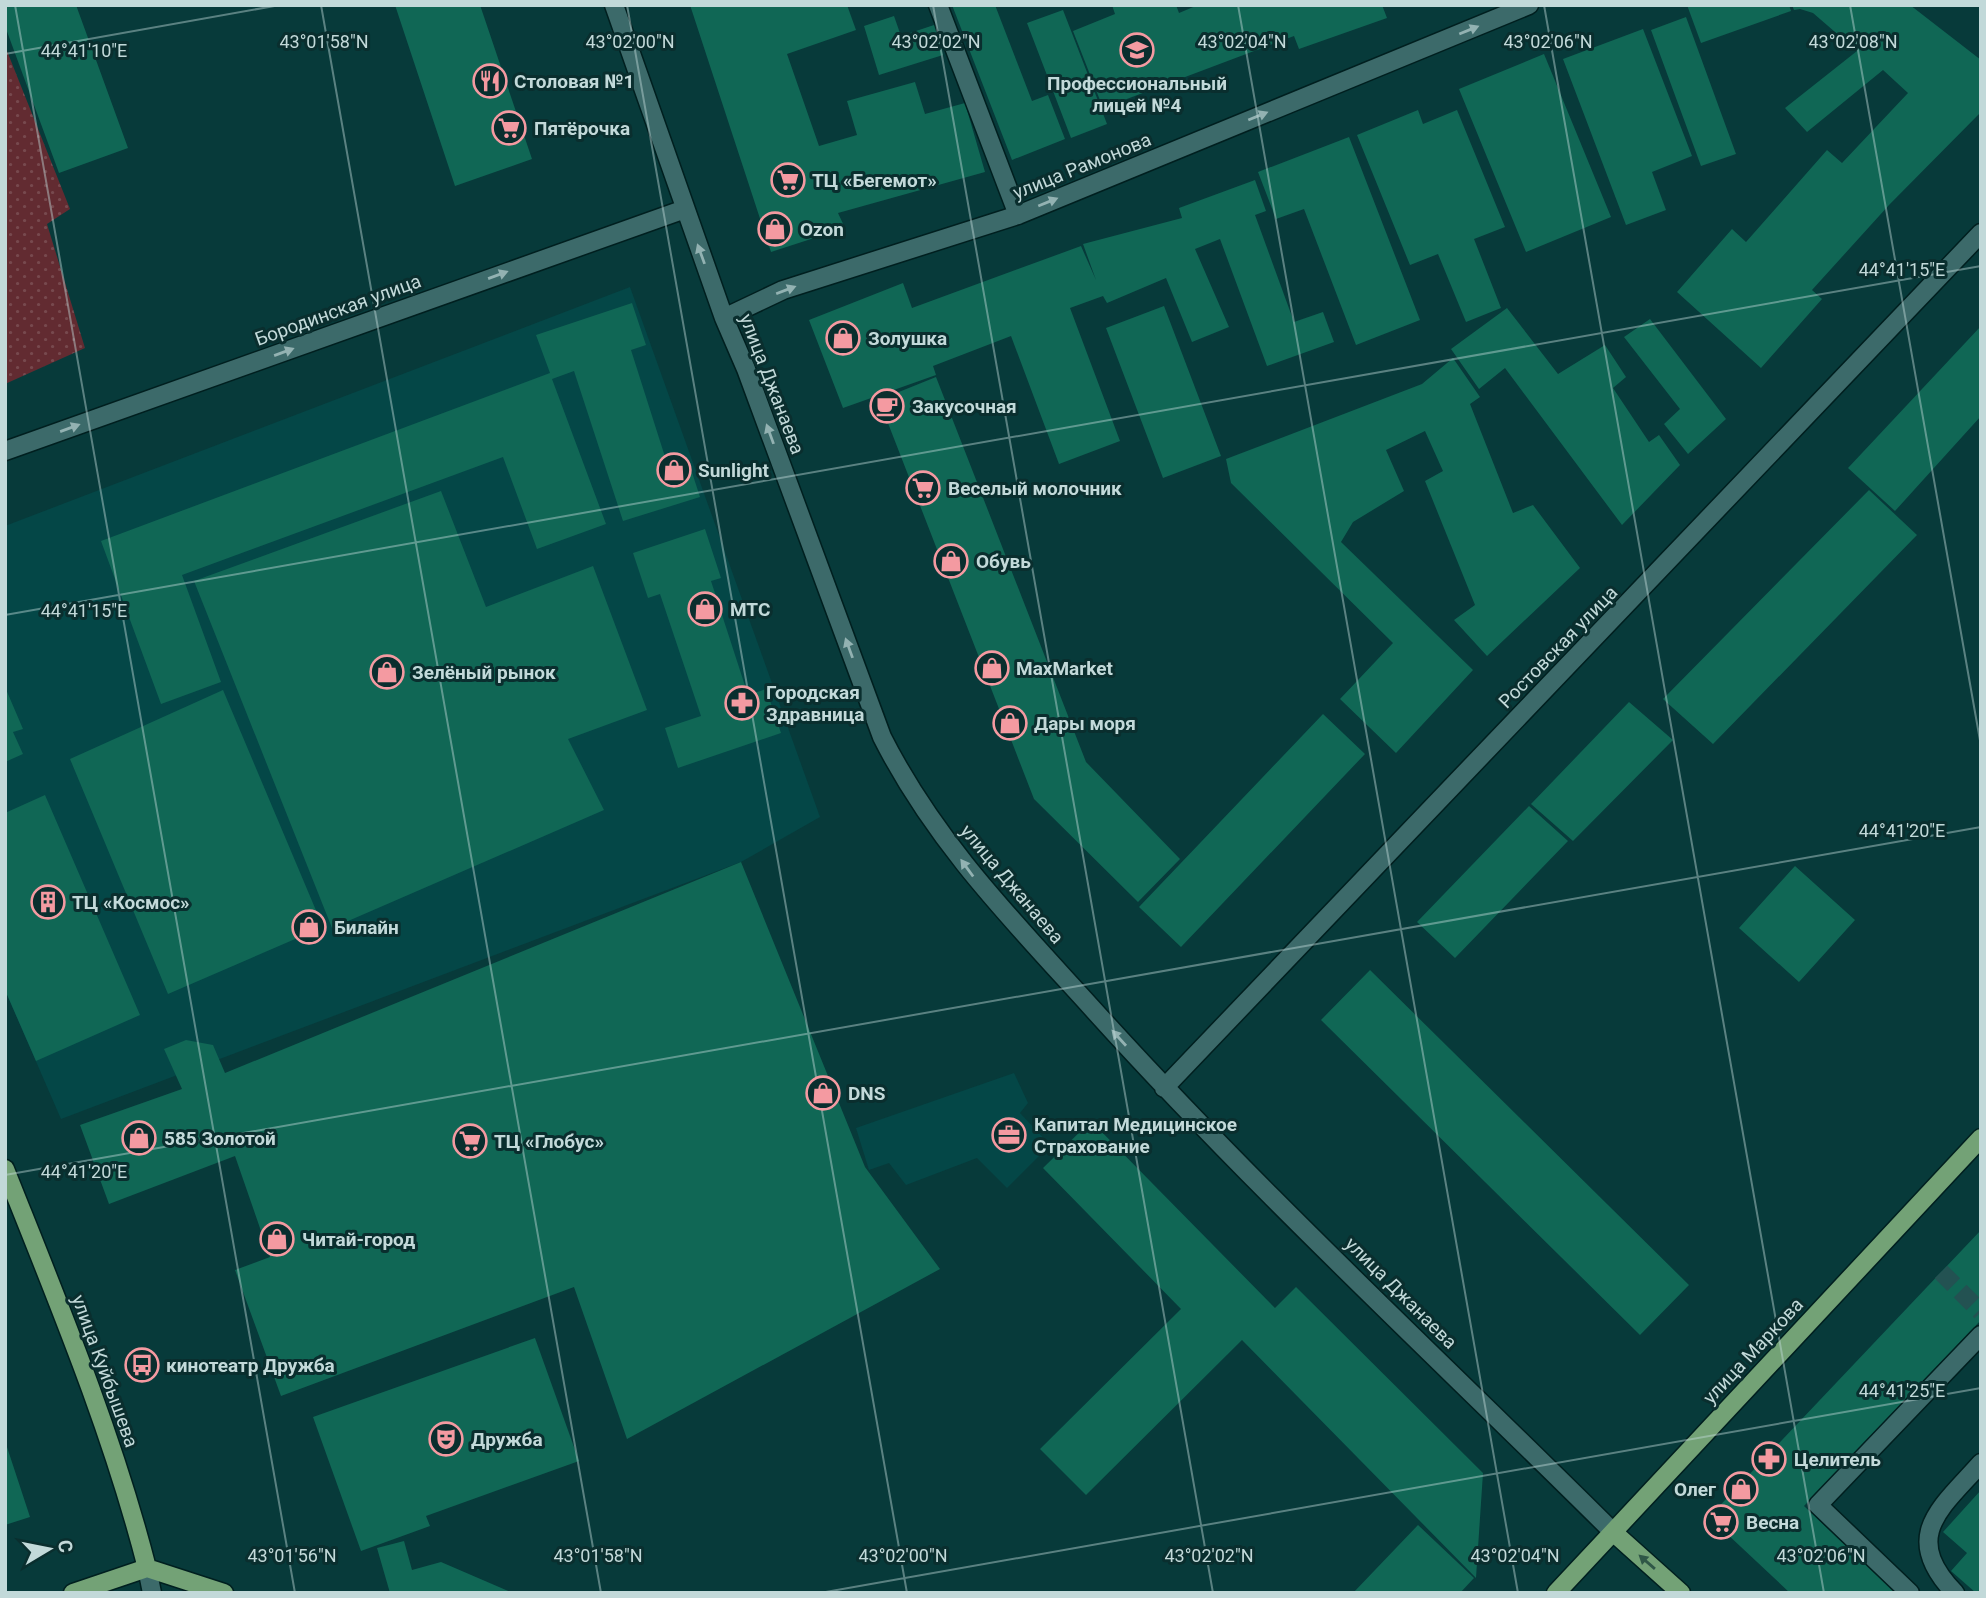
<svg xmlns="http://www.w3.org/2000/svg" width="1986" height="1598" viewBox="0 0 1986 1598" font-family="Roboto,sans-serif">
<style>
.built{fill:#044747}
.park{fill:url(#park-dots)}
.building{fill:#106755}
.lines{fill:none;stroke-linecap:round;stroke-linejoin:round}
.minor-tunnel{stroke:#235252;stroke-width:18;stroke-dasharray:18 9;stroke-linecap:butt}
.minor-casing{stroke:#001f1f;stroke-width:21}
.major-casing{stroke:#001f1f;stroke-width:21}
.minor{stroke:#3c6a6a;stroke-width:18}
.major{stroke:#73a276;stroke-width:18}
.oneway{fill:#93b2b2}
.oneway2{fill:#2f5747}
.ticks{fill:none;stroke:#c2d9d9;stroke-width:2;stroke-opacity:0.45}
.labels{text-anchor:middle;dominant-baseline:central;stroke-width:6;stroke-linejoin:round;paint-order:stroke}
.poi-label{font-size:19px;font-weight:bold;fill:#c2d9d9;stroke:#0a2e2e;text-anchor:start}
.street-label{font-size:19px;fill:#c2d9d9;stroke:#0a2e2e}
.ticks-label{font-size:18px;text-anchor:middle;fill:#c2d9d9;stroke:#0a2e2e;stroke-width:6;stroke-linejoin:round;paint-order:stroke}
</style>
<defs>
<pattern id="park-dots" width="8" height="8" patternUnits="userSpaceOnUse" patternTransform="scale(1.75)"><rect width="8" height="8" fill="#622b31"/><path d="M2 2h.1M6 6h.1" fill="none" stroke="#77494e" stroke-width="1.8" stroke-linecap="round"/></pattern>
</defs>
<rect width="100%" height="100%" fill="#073a3a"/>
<path class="built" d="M630,287L820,817L741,862L61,1119L5,990V526Z
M1014,1073L1028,1103L1020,1113L1050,1145L1007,1188L977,1158L906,1185L889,1163L869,1170L856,1128Z"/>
<path class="park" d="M5,46L70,209L47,224L85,348L5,384Z"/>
<path class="building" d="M5,5H76L128,148L59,173L5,26Z
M395,5H480L532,159L455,186Z
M690,5H847L856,30L787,54L819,146L857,135L847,101L915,82L925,114L965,103L985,172L838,213L845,228L771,252Z
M952,5H995L1032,101L1048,95L1065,139L1012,160Z
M1112,5H1176L1179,13L1198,5H1382L1387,18L1299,49L1294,36L1103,108L1073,31L1115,14Z
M1687,5H1789L1791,11L1701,43Z
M1792,5H1910L1981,60V112L1889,205L1812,290L1822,299L1761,368L1677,292L1732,229L1746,242L1827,150L1842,163L1908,93L1883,70L1807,132L1785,108L1857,51L1813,13L1800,9L1794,10Z
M1063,10L1107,124L1071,138L1027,23Z
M894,16L901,36L934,25L943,55L879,75L864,26Z
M1686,17L1736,154L1701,166L1651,30Z
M1643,29L1692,156L1652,172L1666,210L1626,225L1563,59Z
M1544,54L1611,217L1526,252L1459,89Z
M1418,110L1423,124L1457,110L1505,227L1474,239L1501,308L1466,322L1438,254L1410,265L1357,135Z
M1349,137L1420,320L1356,345L1304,209L1276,219L1258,172Z
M1255,180L1266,211L1255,215L1294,322L1323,312L1334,342L1267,366L1220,239L1195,249L1229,327L1192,342L1166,278L1107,303L1103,296L1070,308L1120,441L1059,464L1011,336L933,366L936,375L843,408L809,320L903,283L912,308L1081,246L1096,280L1083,244L1182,218L1179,208Z
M632,303L646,345L631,350L667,463L687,457L700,497L623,521L574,371L552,379L606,524L537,549L503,457L182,575L221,682L161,704L101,541L550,373L536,335Z
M1164,306L1221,456L1163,478L1106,328Z
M1507,308L1558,374L1605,345L1626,377L1613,388L1649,442L1659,435L1680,465L1622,525L1505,368L1479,389L1451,349Z
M1650,319L1726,419L1688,454L1664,424L1680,409L1624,337Z
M1981,326V416L1895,511L1848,468Z
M1453,358L1480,397L1470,404L1513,513L1533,505L1580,568L1487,656L1454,620L1475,605L1425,481L1443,471L1425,431L1386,450L1404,491L1353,522L1341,542L1473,670L1396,753L1340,699L1393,643L1231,483L1226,459L1422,384Z
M936,377L1086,762L1180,859L1138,902L1034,799L879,400Z
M1869,490L1917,535L1713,744L1663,699Z
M441,491L486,607L593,566L647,710L568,739L604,810L332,928L194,581Z
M705,529L721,578L711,581L748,695L766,689L781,733L678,768L665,728L701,716L660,594L648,598L633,553Z
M5,687L23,729L13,732L23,754L5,762Z
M223,690L323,927L168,994L70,759Z
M1629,702L1673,740L1573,841L1531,804Z
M1323,714L1365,754L1181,947L1139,907Z
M45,795L140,1015L36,1061L5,990V813Z
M1529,806L1568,841L1455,958L1417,922Z
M741,862L865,1167L940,1269L627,1439L574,1287L281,1396L235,1270L270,1257L235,1156L109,1204L80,1125L182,1089L164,1049L186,1040L213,1045L225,1073Z
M1795,866L1855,920L1799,982L1739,928Z
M1370,970L1689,1285L1640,1335L1321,1020Z
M1091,1121L1275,1308L1296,1287L1483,1473L1476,1578L1242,1340L1086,1495L1040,1449L1181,1309L1043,1168Z
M1981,1230V1320L1804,1506L1896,1593H1790L1709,1517Z
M535,1338L579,1461L426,1516L430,1526L361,1551L313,1417Z
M5,1441L30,1517L5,1525Z
M1981,1490V1589L1976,1593L1951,1571L1967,1553L1943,1532Z
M1418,1525L1474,1578L1460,1593H1353Z
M404,1541L412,1570L441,1562L513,1593H390L377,1548Z"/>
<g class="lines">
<path class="minor-tunnel" d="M1941,1272L1981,1312"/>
<defs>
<path id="minor" d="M614,5L724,318L746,369L882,737C935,842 1013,921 1091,1007C1256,1190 1438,1358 1613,1532
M938,5L1018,215
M724,318L783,290L1018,215L1529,5
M5,451L685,209
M1164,1088L1981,233
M147,1568L152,1593
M1910,1593L1818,1505L1981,1335
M1955,1593C1900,1536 1941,1508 1981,1463"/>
<path id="major" d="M5,1169C57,1300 112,1431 147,1568
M1613,1532L1681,1593
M73,1593L147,1568L224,1593
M1556,1593L1981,1138"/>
</defs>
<use href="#minor" class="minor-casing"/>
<use href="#major" class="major-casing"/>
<use href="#minor" class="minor"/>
<use href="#major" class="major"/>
</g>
<defs><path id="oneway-solid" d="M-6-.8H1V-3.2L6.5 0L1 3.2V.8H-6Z" transform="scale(1.75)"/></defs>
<g class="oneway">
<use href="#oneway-solid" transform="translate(1469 30) rotate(-22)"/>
<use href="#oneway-solid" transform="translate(1258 116) rotate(-22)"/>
<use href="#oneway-solid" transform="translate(1048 202) rotate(-22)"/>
<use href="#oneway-solid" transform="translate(701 254) rotate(-110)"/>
<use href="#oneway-solid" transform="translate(498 275) rotate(-20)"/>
<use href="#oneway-solid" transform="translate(786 290) rotate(-21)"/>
<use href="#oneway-solid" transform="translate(284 352) rotate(-20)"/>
<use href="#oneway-solid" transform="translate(70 428) rotate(-20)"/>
<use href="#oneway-solid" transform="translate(770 434) rotate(-110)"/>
<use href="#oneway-solid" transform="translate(849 648) rotate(-110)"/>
<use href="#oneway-solid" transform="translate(967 868) rotate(-126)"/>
<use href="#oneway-solid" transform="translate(1119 1038) rotate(-132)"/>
</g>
<use class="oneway2" href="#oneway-solid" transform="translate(1647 1562) rotate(-139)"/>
<path class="ticks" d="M15,5L295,1593M321,5L601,1593M627,5L907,1593M933,5L1213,1593M1238,5L1518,1593M1544,5L1824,1593M1850,5L1981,746M5,54L280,5M5,615L1981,266M5,1175L1981,827M820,1593L1981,1388"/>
<defs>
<symbol id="university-ring" viewBox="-11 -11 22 22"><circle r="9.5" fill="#0a2e2e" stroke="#f49aa1" stroke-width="1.5"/><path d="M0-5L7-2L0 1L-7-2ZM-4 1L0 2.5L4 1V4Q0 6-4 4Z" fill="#f49aa1"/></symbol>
<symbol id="restaurant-ring" viewBox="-11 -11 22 22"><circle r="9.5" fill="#0a2e2e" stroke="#f49aa1" stroke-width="1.5"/><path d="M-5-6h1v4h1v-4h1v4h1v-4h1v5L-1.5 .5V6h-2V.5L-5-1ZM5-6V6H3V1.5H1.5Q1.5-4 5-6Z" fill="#f49aa1"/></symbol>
<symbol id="supermarket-ring" viewBox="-11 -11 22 22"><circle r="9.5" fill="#0a2e2e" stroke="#f49aa1" stroke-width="1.5"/><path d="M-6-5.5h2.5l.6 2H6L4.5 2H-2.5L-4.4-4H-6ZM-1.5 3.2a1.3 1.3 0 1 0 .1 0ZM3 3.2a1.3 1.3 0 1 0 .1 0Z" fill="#f49aa1"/></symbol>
<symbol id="shop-ring" viewBox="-11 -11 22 22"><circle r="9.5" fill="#0a2e2e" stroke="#f49aa1" stroke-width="1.5"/><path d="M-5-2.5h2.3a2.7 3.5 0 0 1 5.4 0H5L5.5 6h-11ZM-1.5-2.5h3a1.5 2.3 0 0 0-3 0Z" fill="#f49aa1"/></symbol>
<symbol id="cafe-ring" viewBox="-11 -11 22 22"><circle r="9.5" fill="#0a2e2e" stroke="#f49aa1" stroke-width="1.5"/><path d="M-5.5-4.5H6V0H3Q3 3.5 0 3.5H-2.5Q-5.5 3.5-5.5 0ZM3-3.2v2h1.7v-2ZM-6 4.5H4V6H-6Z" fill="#f49aa1"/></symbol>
<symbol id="pharmacy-ring" viewBox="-11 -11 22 22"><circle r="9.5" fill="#0a2e2e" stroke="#f49aa1" stroke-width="1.5"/><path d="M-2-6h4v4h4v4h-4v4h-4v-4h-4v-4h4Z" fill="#f49aa1"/></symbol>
<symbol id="building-ring" viewBox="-11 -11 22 22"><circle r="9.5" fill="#0a2e2e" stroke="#f49aa1" stroke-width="1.5"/><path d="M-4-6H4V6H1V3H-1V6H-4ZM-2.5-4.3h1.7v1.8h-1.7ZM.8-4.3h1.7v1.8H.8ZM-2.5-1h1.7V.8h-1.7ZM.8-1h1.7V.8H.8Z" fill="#f49aa1"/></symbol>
<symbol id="office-ring" viewBox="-11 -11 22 22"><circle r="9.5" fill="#0a2e2e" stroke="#f49aa1" stroke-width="1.5"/><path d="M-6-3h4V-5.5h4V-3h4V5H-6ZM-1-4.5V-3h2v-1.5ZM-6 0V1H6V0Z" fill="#f49aa1"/></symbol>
<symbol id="bus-ring" viewBox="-11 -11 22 22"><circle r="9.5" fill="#0a2e2e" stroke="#f49aa1" stroke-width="1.5"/><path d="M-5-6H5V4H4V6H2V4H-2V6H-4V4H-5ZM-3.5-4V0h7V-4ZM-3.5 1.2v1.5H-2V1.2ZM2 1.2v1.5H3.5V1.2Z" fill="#f49aa1"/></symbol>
<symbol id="theatre-ring" viewBox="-11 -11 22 22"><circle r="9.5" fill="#0a2e2e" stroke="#f49aa1" stroke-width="1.5"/><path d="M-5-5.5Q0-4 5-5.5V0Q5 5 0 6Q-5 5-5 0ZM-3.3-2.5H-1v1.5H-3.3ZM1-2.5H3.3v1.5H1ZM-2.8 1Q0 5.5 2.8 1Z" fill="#f49aa1"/></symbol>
</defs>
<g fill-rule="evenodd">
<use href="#university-ring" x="1118" y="31" width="38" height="38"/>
<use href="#restaurant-ring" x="471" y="62" width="38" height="38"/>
<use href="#supermarket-ring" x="490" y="109" width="38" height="38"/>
<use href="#supermarket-ring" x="769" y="161" width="38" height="38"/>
<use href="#shop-ring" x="756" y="210" width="38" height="38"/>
<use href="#shop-ring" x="824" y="319" width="38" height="38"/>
<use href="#cafe-ring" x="868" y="387" width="38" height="38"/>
<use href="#shop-ring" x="655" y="451" width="38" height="38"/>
<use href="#supermarket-ring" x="904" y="469" width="38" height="38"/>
<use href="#shop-ring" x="932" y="542" width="38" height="38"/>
<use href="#shop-ring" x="686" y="590" width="38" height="38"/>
<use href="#shop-ring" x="973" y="649" width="38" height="38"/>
<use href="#shop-ring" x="368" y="653" width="38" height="38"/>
<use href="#pharmacy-ring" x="723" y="684" width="38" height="38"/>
<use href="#shop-ring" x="991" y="704" width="38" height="38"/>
<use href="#building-ring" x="29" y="883" width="38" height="38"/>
<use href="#shop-ring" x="290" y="908" width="38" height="38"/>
<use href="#shop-ring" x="804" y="1074" width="38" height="38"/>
<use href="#office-ring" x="990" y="1116" width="38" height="38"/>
<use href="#shop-ring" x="120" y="1119" width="38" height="38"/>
<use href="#supermarket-ring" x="451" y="1122" width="38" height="38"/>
<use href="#shop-ring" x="258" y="1220" width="38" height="38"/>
<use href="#bus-ring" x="123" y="1346" width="38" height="38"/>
<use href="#theatre-ring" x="427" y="1420" width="38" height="38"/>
<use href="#pharmacy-ring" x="1750" y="1440" width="38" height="38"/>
<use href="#shop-ring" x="1722" y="1470" width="38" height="38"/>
<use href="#supermarket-ring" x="1702" y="1503" width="38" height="38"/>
</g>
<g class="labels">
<g class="poi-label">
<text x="514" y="81">Столовая №1</text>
<text x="1137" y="83" text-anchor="middle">Профессиональный<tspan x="1137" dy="22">лицей №4</tspan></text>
<text x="534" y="128">Пятёрочка</text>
<text x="812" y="180">ТЦ «Бегемот»</text>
<text x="800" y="229">Ozon</text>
<text x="868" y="338">Золушка</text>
<text x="912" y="406">Закусочная</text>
<text x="698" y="470">Sunlight</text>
<text x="948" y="488">Веселый молочник</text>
<text x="976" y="561">Обувь</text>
<text x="730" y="609">МТС</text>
<text x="1016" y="668">MaxMarket</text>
<text x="412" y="672">Зелёный рынок</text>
<text x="766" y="692">Городская<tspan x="766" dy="22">Здравница</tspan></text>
<text x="1034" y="723">Дары моря</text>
<text x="72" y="902">ТЦ «Космос»</text>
<text x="334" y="927">Билайн</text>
<text x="848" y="1093">DNS</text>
<text x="1034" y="1124">Капитал Медицинское<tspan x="1034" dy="22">Страхование</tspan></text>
<text x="164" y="1138">585 Золотой</text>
<text x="494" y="1141">ТЦ «Глобус»</text>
<text x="302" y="1239">Читай-город</text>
<text x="166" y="1365">кинотеатр Дружба</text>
<text x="471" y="1439">Дружба</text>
<text x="1794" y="1459">Целитель</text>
<text x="1716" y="1489" text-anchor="end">Олег</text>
<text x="1746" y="1522">Весна</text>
</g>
<g class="street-label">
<text transform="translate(1082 166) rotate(-22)">улица Рамонова</text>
<text transform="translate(338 310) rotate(-20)">Бородинская улица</text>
<text transform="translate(772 384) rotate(69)">улица Джанаева</text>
<text transform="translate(1558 647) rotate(-46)">Ростовская улица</text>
<text transform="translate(1012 884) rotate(50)">улица Джанаева</text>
<text transform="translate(1401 1293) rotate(45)">улица Джанаева</text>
<text transform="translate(1753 1351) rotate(-47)">улица Маркова</text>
<text transform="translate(105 1371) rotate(70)">улица Куйбышева</text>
</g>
</g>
<g class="ticks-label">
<text x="324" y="48">43°01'58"N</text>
<text x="630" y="48">43°02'00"N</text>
<text x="936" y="48">43°02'02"N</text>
<text x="1242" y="48">43°02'04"N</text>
<text x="1548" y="48">43°02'06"N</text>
<text x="1853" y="48">43°02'08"N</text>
<text x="84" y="57">44°41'10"E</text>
<text x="1902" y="276">44°41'15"E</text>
<text x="84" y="617">44°41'15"E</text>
<text x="1902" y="837">44°41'20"E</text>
<text x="84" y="1178">44°41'20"E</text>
<text x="1902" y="1397">44°41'25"E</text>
<text x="292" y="1562">43°01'56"N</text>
<text x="598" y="1562">43°01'58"N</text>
<text x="903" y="1562">43°02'00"N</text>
<text x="1209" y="1562">43°02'02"N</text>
<text x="1515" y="1562">43°02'04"N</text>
<text x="1821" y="1562">43°02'06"N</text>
</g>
<rect width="1986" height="1598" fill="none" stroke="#c2d9d9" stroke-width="14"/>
<g transform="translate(49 1549) rotate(80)" stroke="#0a2e2e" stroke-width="5" paint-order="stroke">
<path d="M0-5L12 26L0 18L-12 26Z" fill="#c2d9d9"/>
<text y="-10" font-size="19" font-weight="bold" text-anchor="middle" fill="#c2d9d9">С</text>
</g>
</svg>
